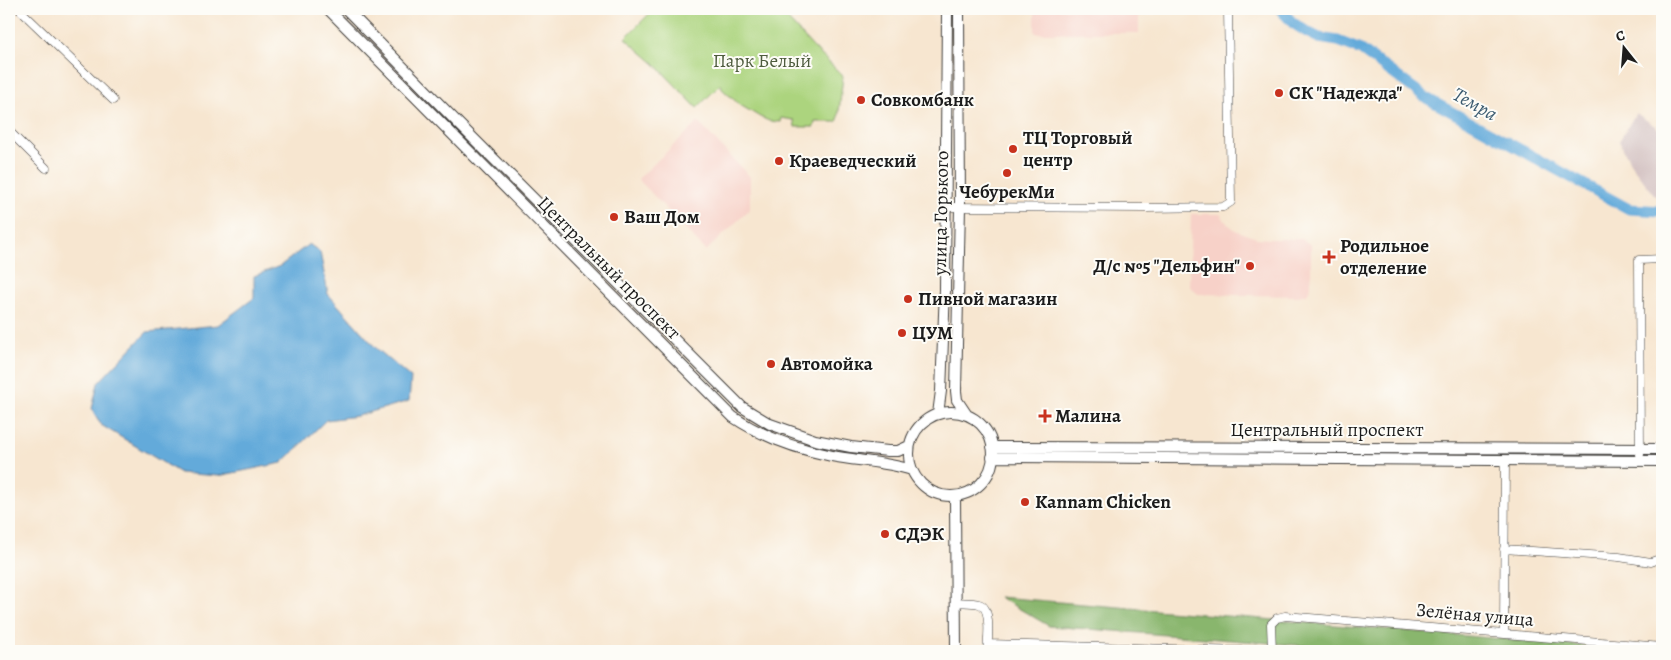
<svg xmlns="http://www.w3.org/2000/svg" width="1671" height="660" viewBox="0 0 1671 660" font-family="Alegreya,serif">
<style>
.built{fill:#f7d1c8}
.industrial{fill:#d2bfc0}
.green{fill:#acd47e;stroke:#64784d}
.forest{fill:#89b66d;stroke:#526944}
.water{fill:#64aada;stroke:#40637b}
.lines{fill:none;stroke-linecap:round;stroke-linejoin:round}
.river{stroke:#64aada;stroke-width:11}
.street-casing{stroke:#3d3a37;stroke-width:9}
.secondary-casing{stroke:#3d3a37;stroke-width:12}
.street{stroke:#fff;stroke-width:8}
.secondary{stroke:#fff;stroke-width:10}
.poi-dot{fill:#c8321e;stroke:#fdfcf7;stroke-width:2}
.labels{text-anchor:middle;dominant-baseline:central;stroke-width:4;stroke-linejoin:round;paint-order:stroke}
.park-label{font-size:19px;fill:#4e5c3e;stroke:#fdfcf7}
.poi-label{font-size:19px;font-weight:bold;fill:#1c1c1c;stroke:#fdfcf7;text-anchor:start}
.street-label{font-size:19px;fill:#1c1c1c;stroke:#fdfcf7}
.water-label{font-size:20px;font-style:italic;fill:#3c5c71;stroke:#fdfcf7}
</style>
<rect width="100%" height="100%" fill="#fdfcf7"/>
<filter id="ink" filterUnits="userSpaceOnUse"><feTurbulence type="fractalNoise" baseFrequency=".02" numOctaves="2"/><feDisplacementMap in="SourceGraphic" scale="10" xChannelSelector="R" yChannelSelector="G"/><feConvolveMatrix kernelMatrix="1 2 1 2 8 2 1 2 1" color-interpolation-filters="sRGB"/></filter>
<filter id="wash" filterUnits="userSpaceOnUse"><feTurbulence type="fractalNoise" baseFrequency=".0096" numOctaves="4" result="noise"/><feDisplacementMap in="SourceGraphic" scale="20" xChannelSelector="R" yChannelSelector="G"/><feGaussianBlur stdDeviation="1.12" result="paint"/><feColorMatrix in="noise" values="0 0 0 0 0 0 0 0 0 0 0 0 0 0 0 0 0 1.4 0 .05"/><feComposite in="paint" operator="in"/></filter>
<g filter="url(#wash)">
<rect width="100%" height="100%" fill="#f7e6d0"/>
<path class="built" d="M1035,9H1139V33H1035Z
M698,122L750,177V209L706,251L638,179Z
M1191,214H1220L1226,222L1235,230L1245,234L1257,238L1271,239H1302L1311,245V287L1307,294L1298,296L1198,294L1189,286Z"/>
<path class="industrial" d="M1636,113L1662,131V201L1660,202L1632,166L1619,141Z"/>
<path class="green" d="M646,9H778L813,47L843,76L838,120L836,122H815L814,127H795L794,120L781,118L780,122L769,121L760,117L740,105L722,89L721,84L697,108L654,63L625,38L650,13Z"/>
<path class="forest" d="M999,597L1647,651H1373L1049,626Z"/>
<path class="water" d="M309,244L320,252L328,294L375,347L411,378L409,401L357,416L326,420L282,463L218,476L180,473L101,425L92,409L98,383L147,332L218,325L254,298V276L280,266Z"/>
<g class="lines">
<path class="river" d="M1280,9L1293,23L1307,32L1319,38L1338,41L1361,50L1428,99L1629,209L1662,211"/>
</g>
</g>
<g filter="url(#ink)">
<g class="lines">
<defs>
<path id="street" d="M19,9L113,100
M9,131L46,168
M946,207L1146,208L1223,207L1231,202L1228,9
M1640,454L1639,260L1662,259
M1504,549L1619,557L1651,562L1662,558
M955,602C962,603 971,602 979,604C992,607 988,640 987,651
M1504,634L1505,460
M988,644L1244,651
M1272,651L1271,624L1277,618L1285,616L1662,647"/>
<path id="secondary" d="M328,9L733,417C763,437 797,449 832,456C859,461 886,462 912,470
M346,9L459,124L742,407L770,424L815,440L851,447L888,451H898L909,446
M959,9L960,207L956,391L957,400L967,415
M909 454a42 42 0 1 1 84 0a42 42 0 1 1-84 0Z
M938,414L941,391L945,289L947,9
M992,447L1662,449
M992,457L1662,461
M955,497L956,651"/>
</defs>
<use href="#street" class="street-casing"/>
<use href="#secondary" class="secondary-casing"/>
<use href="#street" class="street"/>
<use href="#secondary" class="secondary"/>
</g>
</g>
<g class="poi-dot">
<circle cx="1279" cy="93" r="5"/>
<circle cx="861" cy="100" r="5"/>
<circle cx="1013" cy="149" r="5"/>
<circle cx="779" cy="161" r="5"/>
<circle cx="1007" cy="173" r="5"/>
<circle cx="614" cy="217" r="5"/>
<path d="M1326.5 249.5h5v5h5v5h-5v5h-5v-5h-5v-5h5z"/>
<circle cx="1250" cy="266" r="5"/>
<circle cx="908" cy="299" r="5"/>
<circle cx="902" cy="333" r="5"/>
<circle cx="771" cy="364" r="5"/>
<path d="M1042.5 408.5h5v5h5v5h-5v5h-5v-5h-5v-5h5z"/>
<circle cx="1025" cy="502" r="5"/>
<circle cx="885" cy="534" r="5"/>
</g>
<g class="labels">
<g class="park-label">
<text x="762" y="61">Парк Белый</text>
</g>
<g class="poi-label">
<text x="1289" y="93">СК "Надежда"</text>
<text x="871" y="100">Совкомбанк</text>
<text x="1023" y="138">ТЦ Торговый<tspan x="1023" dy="22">центр</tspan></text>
<text x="789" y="161">Краеведческий</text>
<text x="1007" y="192" text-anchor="middle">ЧебурекМи</text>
<text x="624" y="217">Ваш Дом</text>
<text x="1340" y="246">Родильное<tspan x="1340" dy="22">отделение</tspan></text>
<text x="1240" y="266" text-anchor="end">Д/c №5 "Дельфин"</text>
<text x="918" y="299">Пивной магазин</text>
<text x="912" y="333">ЦУМ</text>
<text x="781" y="364">Автомойка</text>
<text x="1055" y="416">Малина</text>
<text x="1035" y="502">Kannam Chicken</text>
<text x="895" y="534">СДЭК</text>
</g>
<g class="street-label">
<text transform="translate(941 213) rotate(-89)">улица Горького</text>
<text transform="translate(609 268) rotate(45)">Центральный проспект</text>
<text x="1327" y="430">Центральный проспект</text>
<text transform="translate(1475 615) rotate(5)">Зелёная улица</text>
</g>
<g class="water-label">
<text transform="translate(1475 104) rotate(29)">Темра</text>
</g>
</g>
<rect width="1671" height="660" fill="none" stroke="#fdfcf7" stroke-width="30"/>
<g transform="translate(1624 48) rotate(343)" stroke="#fdfcf7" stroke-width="4" paint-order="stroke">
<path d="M0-4L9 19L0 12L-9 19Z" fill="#1c1c1c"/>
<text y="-8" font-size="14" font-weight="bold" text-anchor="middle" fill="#1c1c1c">С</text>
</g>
</svg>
